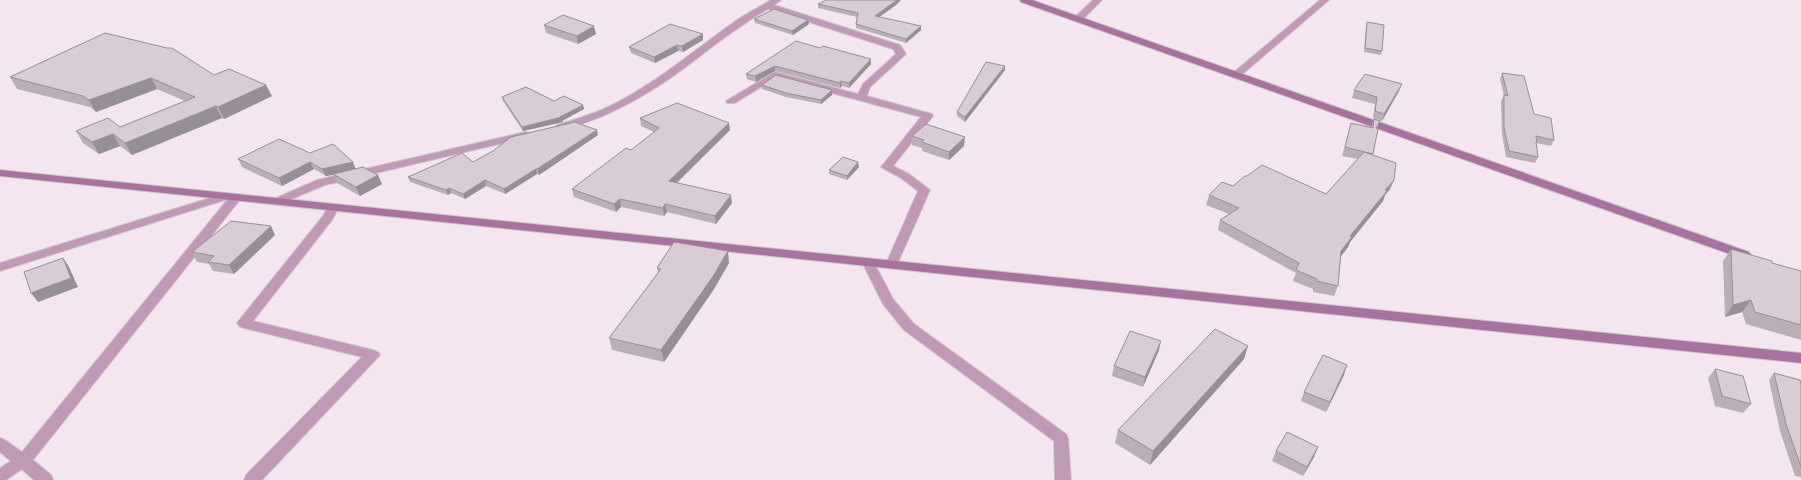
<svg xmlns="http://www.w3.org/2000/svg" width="1801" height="480" viewBox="0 0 1801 480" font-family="'DejaVu Sans',sans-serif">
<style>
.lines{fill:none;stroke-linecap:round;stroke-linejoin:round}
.street-casing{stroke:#d0c4cd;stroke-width:2}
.secondary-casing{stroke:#d0c4cd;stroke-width:2}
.street{fill:#be9ab7;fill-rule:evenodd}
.secondary{fill:#a6739e;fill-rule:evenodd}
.wall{fill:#baafb8}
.shaded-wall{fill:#978f96}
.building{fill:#d8ccd6;stroke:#978f96}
</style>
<rect width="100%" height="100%" fill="#f3e6f0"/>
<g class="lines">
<defs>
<path id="street" d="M771,0H781L774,5L900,45L906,54L870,87L867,96L932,114L933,116L893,166L909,174L930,190L896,267H888L886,264L918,191L901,178L881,167L921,117L776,78L735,103H727L726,101L775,72L858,94L863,84L896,54L893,49L768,9C738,26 711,48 683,69C646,96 606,119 561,130L556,127L557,125C574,120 590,115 606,108C655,85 695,49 740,18C750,12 761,6 771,0Z
M1093,0H1102L1081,21H1075L1074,19L1075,17Z
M1320,0H1329L1239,77H1233L1231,75L1233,73Z
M525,132L529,133L530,135L529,137L325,185L282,203H274L272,201L274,199L317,180Z
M226,193L231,195L236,194L240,195L242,197L33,460L51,475L53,480H34L22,469L6,480H0V468L11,461L0,452V438L5,440L22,452L228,199L0,271V263Z
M333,204L339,207L332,220L253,321L373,350L378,352L380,355L262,480H244L246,475L362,357L244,328L239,326L237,323L323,216L329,205Z
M868,258L872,259L893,299L914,324L1066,434L1068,438L1071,480H1055L1054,441L904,330L883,304L862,262L864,259Z"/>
<path id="secondary" d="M1020,0H1032L1749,252L1751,255L1749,258H1741L1021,2Z
M0,170L1801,353V363L0,176Z"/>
</defs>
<use href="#street" class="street-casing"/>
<use href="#secondary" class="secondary-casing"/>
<use href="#street" class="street"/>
<use href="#secondary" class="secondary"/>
</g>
<path class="wall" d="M818,4L896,5L879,17L921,30L906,43L856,28V24L857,17L818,8Z
M754,19L809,24L793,35L755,23Z
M1367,22L1382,51L1381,55L1364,52L1366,26Z
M544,25L596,34L578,44L546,33Z
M703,34V40L683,52L678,51L655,63L631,53L629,47Z
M796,41L871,64L849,88L842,86L840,88L775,71L756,82L747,79L746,74Z
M1005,70L965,122L957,116V112Z
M1502,73L1554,140L1551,146L1536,143V144L1538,157L1535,163L1506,157L1502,134L1501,101L1504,96L1500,79Z
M214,75L272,96L224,119L222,118L132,155L120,146L99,154L83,143L76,131L120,127L185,101L157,89L96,112L90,107L17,89L10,77Z
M762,85L832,90V95L821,104L786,97L762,89Z
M1354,90L1399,91L1382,121L1373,118L1375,104L1352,98Z
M502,97L554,101L583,105L584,109L562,121L563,122L523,131L503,101Z
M640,118L730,130L677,183L732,203L716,224L667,212L664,216L621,207L616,212L574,197L572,189L631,150L654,132L641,126Z
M1374,119L1380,121L1377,129H1378L1372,155L1390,189L1385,195L1383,201L1350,242L1348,247L1341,257L1338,286L1334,296L1313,292V289L1293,281L1296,273L1218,230L1220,220L1229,214L1206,205L1209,195L1233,186L1247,176L1326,194L1358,159L1342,156L1351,123L1371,127Z
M598,135L539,175L537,174L505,194L486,186L465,199L451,193L448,195L410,182L408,177Z
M912,136L964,146L949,160L922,151V148L912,145Z
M310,153L356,169L382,184L360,196L337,183L334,175L326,176L314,169L282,186L242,167L238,159Z
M859,167L847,180L829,174V170Z
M275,235L234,274L213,271L209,264L197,262L192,252Z
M1731,249L1772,263L1801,271V340L1746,324L1742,312L1725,317L1723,261Z
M729,263L714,289L664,362L612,350L609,338L658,273L657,268Z
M1159,350L1143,387L1112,376L1114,366Z
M1244,359L1150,465L1115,443L1118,430Z
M1715,369L1751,404L1743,413L1715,406L1708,378Z
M1774,373L1801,385V477L1795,476L1780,431L1769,380Z
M1344,375L1326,412L1301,401L1304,392Z
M1318,447L1314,457L1303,476L1272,461L1276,451Z"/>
<path class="shaded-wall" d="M897,0H901L896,5L875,20V16Z
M808,20L809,24L793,35L792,31Z
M594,26L596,34L578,44L577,36Z
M921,26V30L906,43V39Z
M703,34V40L683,52L682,46Z
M677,45L678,51L655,63L654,57Z
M871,59V64L849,88V83Z
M775,66V71L756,82L755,76Z
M1005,66V70L965,122V117Z
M151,78L157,89L96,112L89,100Z
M841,81L842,86L840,88V83Z
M1402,84L1399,91L1382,121L1384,114Z
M266,85L272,96L224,119L218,107Z
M832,90V95L821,104V100Z
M583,105L584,109L562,121L563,122L523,131L522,127L560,117Z
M216,106L222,118L132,155L125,143Z
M729,123L730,130L670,189L669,181Z
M597,130L598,135L539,175L537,169Z
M113,134L120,146L99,154L92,142Z
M965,137L964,146L949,160V152Z
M310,162L314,169L282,186L279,178Z
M353,162L356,170L326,176L322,169Z
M858,162L859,167L847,180V176Z
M536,169L537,174L505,194L504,189Z
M378,175L382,184L360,196L356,187Z
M485,180L486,186L465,199L463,194Z
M1394,180L1390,189L1385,195L1383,201L1350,242L1348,247L1337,261L1341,251L1350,236Z
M449,188L451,193L448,195L446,190Z
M731,195L732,203L716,224L715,216Z
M620,199L621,207L616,212L614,204Z
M665,204L667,212L664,216L663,208Z
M271,226L275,235L234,274L229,265Z
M728,251L729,263L714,289L664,362L661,350Z
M63,258L69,267L78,287L38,302L31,293Z
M1751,300L1742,312L1725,317L1733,305Z
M1161,341L1159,350L1143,387L1145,377Z
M1248,346L1244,359L1150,465L1153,451Z
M1347,365L1344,375L1326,412L1330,402Z
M1318,447L1314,457L1303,476L1307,467Z"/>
<path class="building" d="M826,0H897L875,16L921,26L906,39L856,24L858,13L818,4Z
M774,9L808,20L792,31L754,19Z
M563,15L594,26L577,36L544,25Z
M1367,22L1384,25L1382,51L1365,48Z
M670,24L703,34L682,46L677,45L654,57L629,47Z
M105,33L167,48H172L214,75L229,69L266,85L218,107L216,106L125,143L113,134L92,142L76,131L108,118L120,127L195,97L151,78L89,100L83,96L10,77Z
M796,41L820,48L823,46L871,59L849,83L841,81L840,83L775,66L755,76L746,74Z
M986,62L1005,66L965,117L957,112Z
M1502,73L1524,76L1534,114L1551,118L1554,140L1536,136L1537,142H1536L1538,157L1509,151L1504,128V95L1508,96Z
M1365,74L1402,84L1384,114L1375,111L1377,97L1354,90Z
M776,75L832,90L821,100L786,93L762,85Z
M526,87L554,101L564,96L583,105L560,117H562L522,127L502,97Z
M677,103L729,123L669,181L731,195L715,216L665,204L663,208L620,199L614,204L572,189L626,148L631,150L659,128L640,118Z
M1374,119L1380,121L1376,128L1378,129L1373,154L1345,147L1351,123L1373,128Z
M575,122L597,130L537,169H536L504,189L485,180L463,194L449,188L446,190L408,177L462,153L473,162L493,151L511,137Z
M926,124L965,137L949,152L922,142L924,140L912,136Z
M279,139L310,153L333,144L353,162L322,169L310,162L279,178L238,159Z
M1364,152L1396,163L1394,180L1385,190L1387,191L1350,236L1352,237L1341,251L1338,286L1317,281V279L1296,270L1299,263L1220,220L1239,208L1209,195L1222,182L1233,186L1245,176H1247L1262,165L1326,194Z
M843,157L858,162L847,176L829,170Z
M363,167L378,175L356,187L333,174Z
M231,221L271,226L229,265L208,262L214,256L192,252Z
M674,242L728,251L712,278L661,350L609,338L661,269L657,268Z
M1731,249L1772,261V263L1801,271V325L1755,312L1751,300L1733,305Z
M63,258L71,278L31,293L24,272Z
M1215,329L1248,346L1153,451L1118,430Z
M1130,331L1161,341L1145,377L1114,366Z
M1323,355L1347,365L1330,402L1304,392Z
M1715,369L1743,376L1751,404L1722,396Z
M1774,373L1800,380L1801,385V467L1786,424Z
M1287,432L1318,447L1307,467L1276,451Z"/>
</svg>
